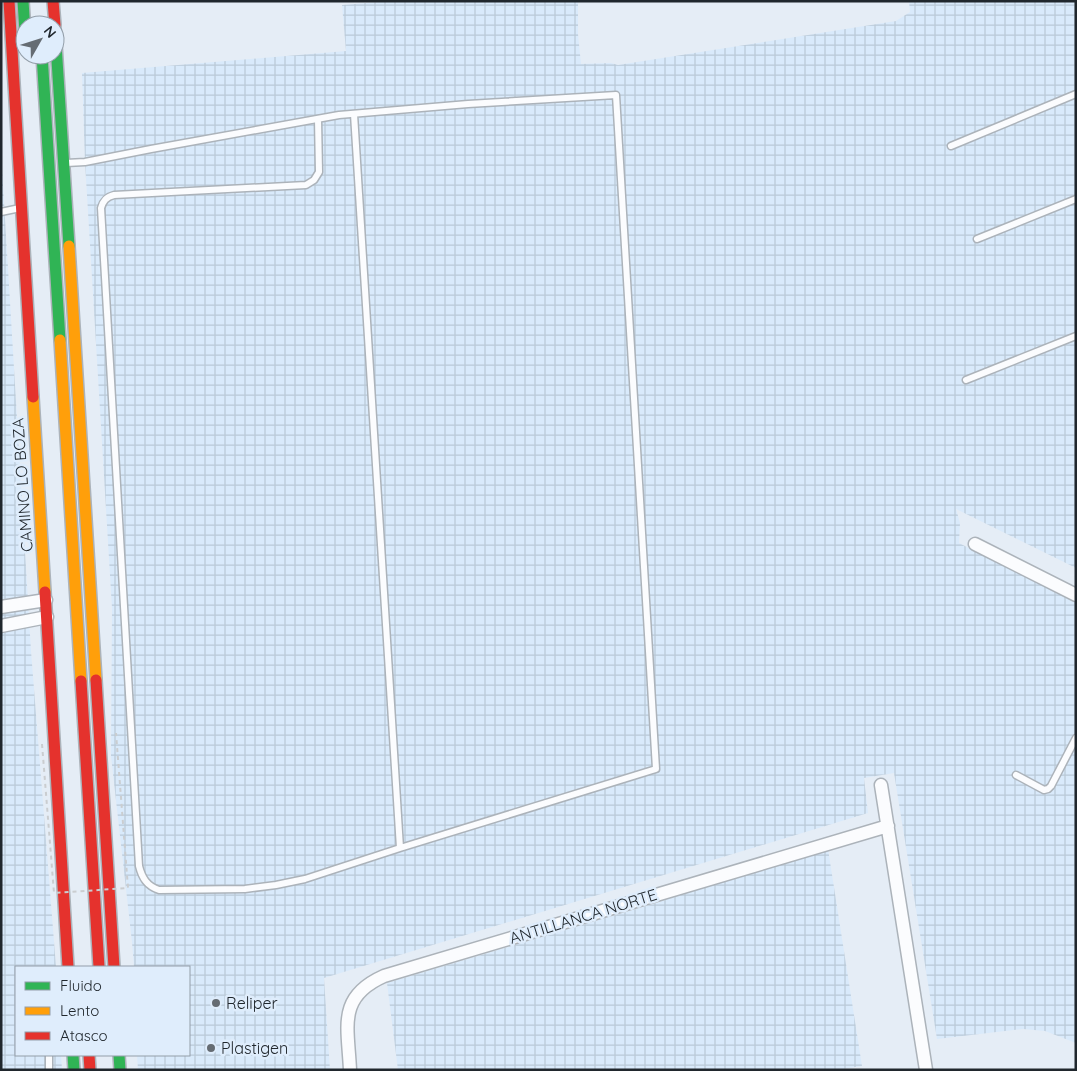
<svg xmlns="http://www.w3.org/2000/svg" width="1077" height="1071" viewBox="0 0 1077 1071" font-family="Quicksand,sans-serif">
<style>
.industrial{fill:url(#industrial-grid)}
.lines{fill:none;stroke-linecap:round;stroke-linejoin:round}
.lane-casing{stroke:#acb3ba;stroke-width:9}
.street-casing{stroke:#acb3ba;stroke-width:15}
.fast-casing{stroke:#acb3ba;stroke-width:14}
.slow-casing{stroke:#acb3ba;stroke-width:14}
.jam-casing{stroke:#acb3ba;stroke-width:14}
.lane{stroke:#fbfcfe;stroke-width:6}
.street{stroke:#fbfcfe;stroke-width:12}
.fast{stroke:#30b455;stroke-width:11}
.slow{stroke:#ff9f0a;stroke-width:11}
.jam{stroke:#e5322d;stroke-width:11}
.path-bridge{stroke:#cacdd0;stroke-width:2;stroke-dasharray:4 4;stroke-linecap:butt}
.poi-dot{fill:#656c73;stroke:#dfedfc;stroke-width:2}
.labels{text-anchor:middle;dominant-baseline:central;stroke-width:5;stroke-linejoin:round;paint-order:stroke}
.street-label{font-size:16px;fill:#20272d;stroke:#dfedfc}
.poi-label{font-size:16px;fill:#20272d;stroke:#dfedfc;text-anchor:start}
</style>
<defs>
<pattern id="industrial-grid" width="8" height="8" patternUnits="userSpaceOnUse" patternTransform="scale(1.25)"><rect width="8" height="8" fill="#d9eafb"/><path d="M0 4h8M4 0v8" fill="none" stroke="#bac9d7"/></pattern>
</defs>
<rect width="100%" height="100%" fill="#e5edf6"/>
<path class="industrial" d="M391,1H578V34L581,64L611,63L618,65L896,21L910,12L909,1H1076V568L956,509L960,523L959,543L1076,603V1043L1045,1031L1023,1029L937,1039L894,773L864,778L868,813L324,978L330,1070H138L137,1055H189V967H134L132,942L111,756L112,608L85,162L82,73L346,51L342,5Z
M1,152L31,651L56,967H16V1055H61L62,1070H1Z
M828,849L862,1066L837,1070H398L387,983L653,904Z"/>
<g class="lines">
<defs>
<path id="lane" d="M318,119L319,172L314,180L306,185L114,195C106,197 103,201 101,208L139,866C142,878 147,886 159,890L245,889L276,885L305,879L400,848L354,114
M951,146L1076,94
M66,163L85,162L151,149L339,115L468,104L616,95L656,769L400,848
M1,212L20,208
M977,239L1076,199
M966,380L1076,336
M1016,775L1044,790L1048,789L1051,786L1076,738
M49,1055V1070"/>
<path id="street" d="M975,544L1076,595
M1,607L46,600
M1,626L47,617
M881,785L926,1070
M350,1070C348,1026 337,997 384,976L888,826"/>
<path id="fast" d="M23,1L25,32
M55,29L69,246
M42,55L60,340
M73,1055L74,1070
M119,1055L120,1070"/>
<path id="slow" d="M69,246L96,680
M60,340L81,681
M33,397L45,592"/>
<path id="jam" d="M9,1L33,397
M53,1L55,25
M45,592L68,967
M96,680L114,967
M81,681L99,967
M89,1055L90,1070"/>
</defs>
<use href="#lane" class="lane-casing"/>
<use href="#street" class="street-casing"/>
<use href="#fast" class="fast-casing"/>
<use href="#slow" class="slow-casing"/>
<use href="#jam" class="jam-casing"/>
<use href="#lane" class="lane"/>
<use href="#street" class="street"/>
<use href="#fast" class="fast"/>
<use href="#slow" class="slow"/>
<use href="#jam" class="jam"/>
<path class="path-bridge" d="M42,744L54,893L128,888L116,733"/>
</g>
<g class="poi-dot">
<circle cx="216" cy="1003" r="5"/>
<circle cx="211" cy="1048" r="5"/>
</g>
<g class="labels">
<g class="street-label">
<text transform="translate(22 485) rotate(-94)">CAMINO LO BOZA</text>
<text transform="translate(583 916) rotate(-17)">ANTILLANCA NORTE</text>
</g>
<g class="poi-label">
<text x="226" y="1003">Reliper</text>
<text x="221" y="1048">Plastigen</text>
</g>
</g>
<rect width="1077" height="1071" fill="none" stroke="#20272d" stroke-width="5"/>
<rect x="15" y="966" width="175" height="90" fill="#dfedfc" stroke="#939ea9"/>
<rect x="25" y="982" width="25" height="8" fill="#30b455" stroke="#939ea9"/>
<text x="60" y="991" font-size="15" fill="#20272d">Fluido</text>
<rect x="25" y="1007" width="25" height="8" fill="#ff9f0a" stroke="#939ea9"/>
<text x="60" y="1016" font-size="15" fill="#20272d">Lento</text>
<rect x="25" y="1032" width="25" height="8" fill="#e5322d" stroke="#939ea9"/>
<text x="60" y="1041" font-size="15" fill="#20272d">Atasco</text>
<g transform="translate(40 40) rotate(51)"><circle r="24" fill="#dfedfc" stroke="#939ea9"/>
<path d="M0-4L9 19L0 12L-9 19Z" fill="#656c73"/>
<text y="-8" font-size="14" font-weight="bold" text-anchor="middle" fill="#20272d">N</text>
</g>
</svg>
